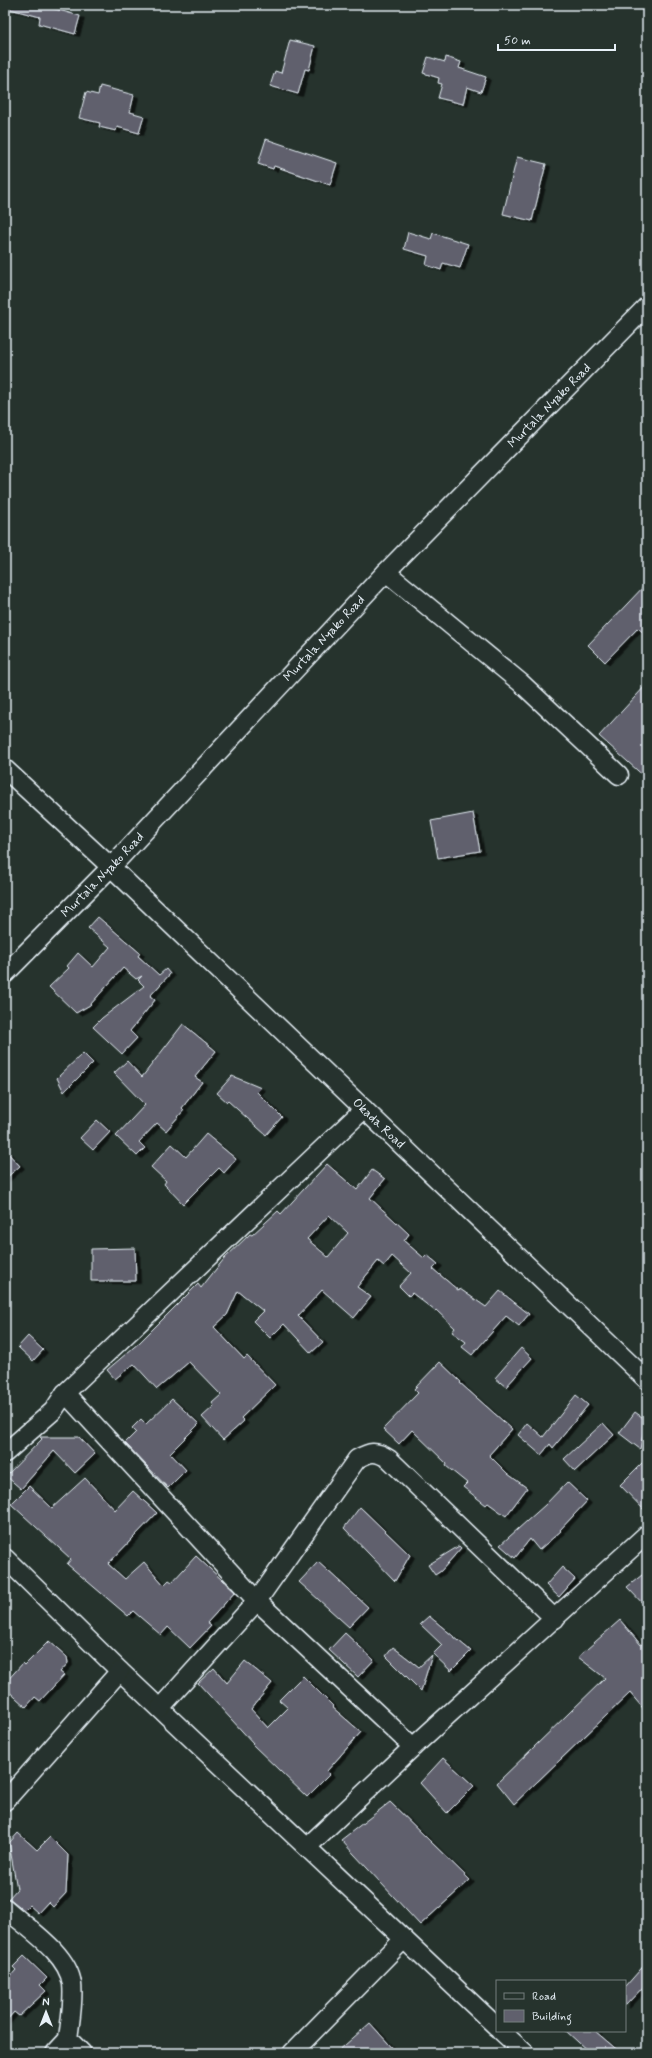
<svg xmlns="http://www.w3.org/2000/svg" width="652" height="2058" viewBox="0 0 652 2058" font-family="Mynerve,sans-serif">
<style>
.building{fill:#60606d;stroke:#e8f1f8;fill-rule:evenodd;filter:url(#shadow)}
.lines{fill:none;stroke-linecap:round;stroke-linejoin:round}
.minor-casing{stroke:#e8f1f8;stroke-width:21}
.minor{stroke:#26332d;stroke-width:18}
.labels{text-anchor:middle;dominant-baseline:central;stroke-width:4;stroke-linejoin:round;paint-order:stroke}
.street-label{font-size:13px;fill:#e8f1f8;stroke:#26332d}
</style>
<defs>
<filter id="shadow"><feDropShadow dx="4.5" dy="2.5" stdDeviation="0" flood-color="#0009"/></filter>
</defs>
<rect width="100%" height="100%" fill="#26332d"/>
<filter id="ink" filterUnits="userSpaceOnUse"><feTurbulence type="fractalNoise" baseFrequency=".025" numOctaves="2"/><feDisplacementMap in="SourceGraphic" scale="8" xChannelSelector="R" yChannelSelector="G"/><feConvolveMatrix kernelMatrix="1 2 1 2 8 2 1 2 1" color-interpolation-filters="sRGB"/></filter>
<g filter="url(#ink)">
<path class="building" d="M11,5H41L80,16L75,34L39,24L40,17L10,9Z
M290,40L315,46L309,70L305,69L298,94L270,86L275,71L281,73Z
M428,57L445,62L446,57L461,62L459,68L486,77L481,92L467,87L463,104L438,98L442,84L438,83L439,78L423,73Z
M100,86L134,95L130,112L144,116L139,133L117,127L116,131L99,127L100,123L79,118L86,92L98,95Z
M266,139L337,163L330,185L274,166L273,169L258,164Z
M517,157L546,164L532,221L503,214Z
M408,232L431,239L433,233L468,244L460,268L443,263L441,270L426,265L428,256L404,249Z
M647,583V636L638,628L605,662L588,645Z
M647,684V779L599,736Z
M473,813L480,851L438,858L431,821Z
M98,917L140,953L138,956L159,975L166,969L170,974L150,996L155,1000L130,1031L137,1038L122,1054L93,1027L102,1018L144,986L138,980L142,976L136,979L123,968L90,1005L76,1013L49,987L69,968L67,966L78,953L93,967L110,947L88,928Z
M183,1024L216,1051L195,1077L202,1082L182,1108L184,1110L166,1131L157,1123L139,1142L145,1148L137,1156L116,1136L145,1105L114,1073L127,1061L142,1077Z
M83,1053L93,1063L64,1092L57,1078Z
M232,1076L261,1088L257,1092L282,1117L266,1135L228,1101L227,1102L217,1093Z
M97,1120L110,1132L93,1150L80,1138Z
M206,1134L236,1159L224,1173L219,1168L183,1204L164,1184L166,1181L151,1167L172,1144L186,1157Z
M5,1150L20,1166L5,1179Z
M327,1164L357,1190L372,1170L385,1179L370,1198L409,1234L404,1241L424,1258L427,1255L438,1264L433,1269L459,1291L460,1289L486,1307L500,1291L529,1314L519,1326L506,1316L472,1355L462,1347L466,1342L452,1332L455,1328L436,1310L435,1311L412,1293L409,1296L399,1286L411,1273L392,1256L384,1266L378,1261L357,1287L371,1297L354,1318L322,1290L298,1316L323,1342L311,1353L284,1324L270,1338L253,1321L263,1311L238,1291L227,1315L214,1327L244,1359L247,1356L275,1385L241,1418L244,1421L223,1440L202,1417L214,1406L212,1403L221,1395L189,1362L157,1389L134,1364L115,1379L107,1370L140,1342L198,1284L201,1288L224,1259L250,1234L252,1235L278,1211L281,1214ZM329,1215L348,1233L328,1257L307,1239Z
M135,1248L136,1281H91V1249Z
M28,1336L43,1350L33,1361L18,1347Z
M521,1348L532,1358L506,1387L495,1378Z
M440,1362L461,1382L460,1383L512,1429L489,1455L508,1474L527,1488L506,1516L488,1503L486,1505L463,1487L467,1483L446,1466L447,1464L412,1430L399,1444L383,1429L418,1393L414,1389Z
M576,1395L588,1405L553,1448L550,1444L541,1455L518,1435L527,1423L543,1437Z
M172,1399L199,1424L170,1453L186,1470L168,1488L125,1443L136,1432L132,1428L141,1419L146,1424Z
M635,1412L646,1420L640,1449L619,1433Z
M603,1423L614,1435L575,1471L564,1459Z
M40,1437H79L95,1454L75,1473L54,1451L21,1489L6,1476L42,1439Z
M647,1458V1513L620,1485Z
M85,1478L115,1510L133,1491L157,1513L108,1564L125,1579L144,1562L164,1585L169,1580L172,1582L196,1556L235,1592L207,1623L211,1626L190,1648L168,1627L161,1635L133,1611L128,1616L67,1564L71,1559L11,1504L29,1486L52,1508Z
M567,1482L587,1501L560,1530L561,1531L539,1550L530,1539L515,1558L500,1545L545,1505Z
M360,1507L410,1555L395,1581L344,1528Z
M459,1546L461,1548L441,1571L435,1575L428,1565Z
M318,1562L368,1607L349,1627L299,1582Z
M562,1567L575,1579L559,1597L546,1585Z
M647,1571V1608L627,1587Z
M429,1616L471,1651L451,1671L433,1654L442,1645L420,1624Z
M620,1620L641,1645L647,1641V1713L630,1693L514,1804L497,1783L605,1678L578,1657Z
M345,1633L374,1660L358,1677L329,1650Z
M49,1641L67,1657L68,1663L60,1672L64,1675L40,1701L35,1697L26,1707L5,1688V1683L23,1663L25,1665Z
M393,1647L419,1667L432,1655L421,1691L386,1656Z
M245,1661L272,1683L251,1709L268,1728L288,1708L279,1700L303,1676L333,1706L332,1707L361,1732L327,1771L330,1774L307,1797L252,1744L253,1743L198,1683L214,1668L227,1683Z
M443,1758L474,1786L447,1813L420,1783Z
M390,1802L470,1880L420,1925L341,1840Z
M18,1833L37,1850L50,1837L68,1855L66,1893L53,1907L48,1902L38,1913L29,1905L24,1910L9,1898L17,1889L9,1843Z
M24,1956L47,1978L40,1985L46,1991L19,2016L14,2012L5,2022V1989L10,1984L7,1980L16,1970L13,1967Z
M647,1962V1983L625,2006V1987Z
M370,2023L397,2053H336Z
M566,2031H595L621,2053H590Z"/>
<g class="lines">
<defs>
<g id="minor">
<path d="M386,572L521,683L619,775"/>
<path id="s1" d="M5,769L111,867L647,1380"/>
<path id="s2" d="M5,974L111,867L386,572L647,306"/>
<path d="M65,1393L257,1601L413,1747"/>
<path d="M5,1453L53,1411L65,1393L364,1109"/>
<path d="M5,1558L120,1671L497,2027"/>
<path d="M160,1708L257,1601L357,1459C370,1452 375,1450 389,1459L555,1619"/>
<path d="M5,1801L120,1671"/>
<path d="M307,1847L413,1747L647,1534"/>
<path d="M5,1908C27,1928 68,1953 72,1984C74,2001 70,2022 68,2039"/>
<path d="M501,2031L525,2053"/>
<path d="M55,2053L68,2039L82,2053"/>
<path d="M292,2053L404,1939"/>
</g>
</defs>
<use href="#minor" class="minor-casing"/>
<use href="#minor" class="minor"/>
</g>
</g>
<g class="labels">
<g class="street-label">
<text stroke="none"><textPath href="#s2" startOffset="787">Murtala Nyako Road</textPath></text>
<text stroke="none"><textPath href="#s2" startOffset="463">Murtala Nyako Road</textPath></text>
<text stroke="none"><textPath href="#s2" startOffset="139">Murtala Nyako Road</textPath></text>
<text stroke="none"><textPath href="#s1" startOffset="515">Okada Road</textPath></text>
</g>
</g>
<rect width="652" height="2058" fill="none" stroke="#26332d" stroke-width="20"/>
<rect x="10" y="10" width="632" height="2038" fill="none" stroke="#e8f1f8" stroke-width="1.5" filter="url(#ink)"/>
<rect x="496" y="1980" width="130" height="52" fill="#26332d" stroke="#747f7e"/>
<rect x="504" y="1993" width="20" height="6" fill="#26332d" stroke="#747f7e"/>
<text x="532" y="2000" font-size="12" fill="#e8f1f8">Road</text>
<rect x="504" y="2010" width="20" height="12" fill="#60606d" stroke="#747f7e"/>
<text x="532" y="2020" font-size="12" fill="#e8f1f8">Building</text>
<g transform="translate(46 2012)" stroke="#26332d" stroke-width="3" paint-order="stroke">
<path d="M0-3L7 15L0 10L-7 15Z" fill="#e8f1f8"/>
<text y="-6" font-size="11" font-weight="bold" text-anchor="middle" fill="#e8f1f8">N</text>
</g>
<path d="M498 44v6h117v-6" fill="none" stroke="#e8f1f8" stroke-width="2"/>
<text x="504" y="44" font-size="12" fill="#e8f1f8" stroke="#26332d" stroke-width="3" paint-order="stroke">50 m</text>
</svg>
